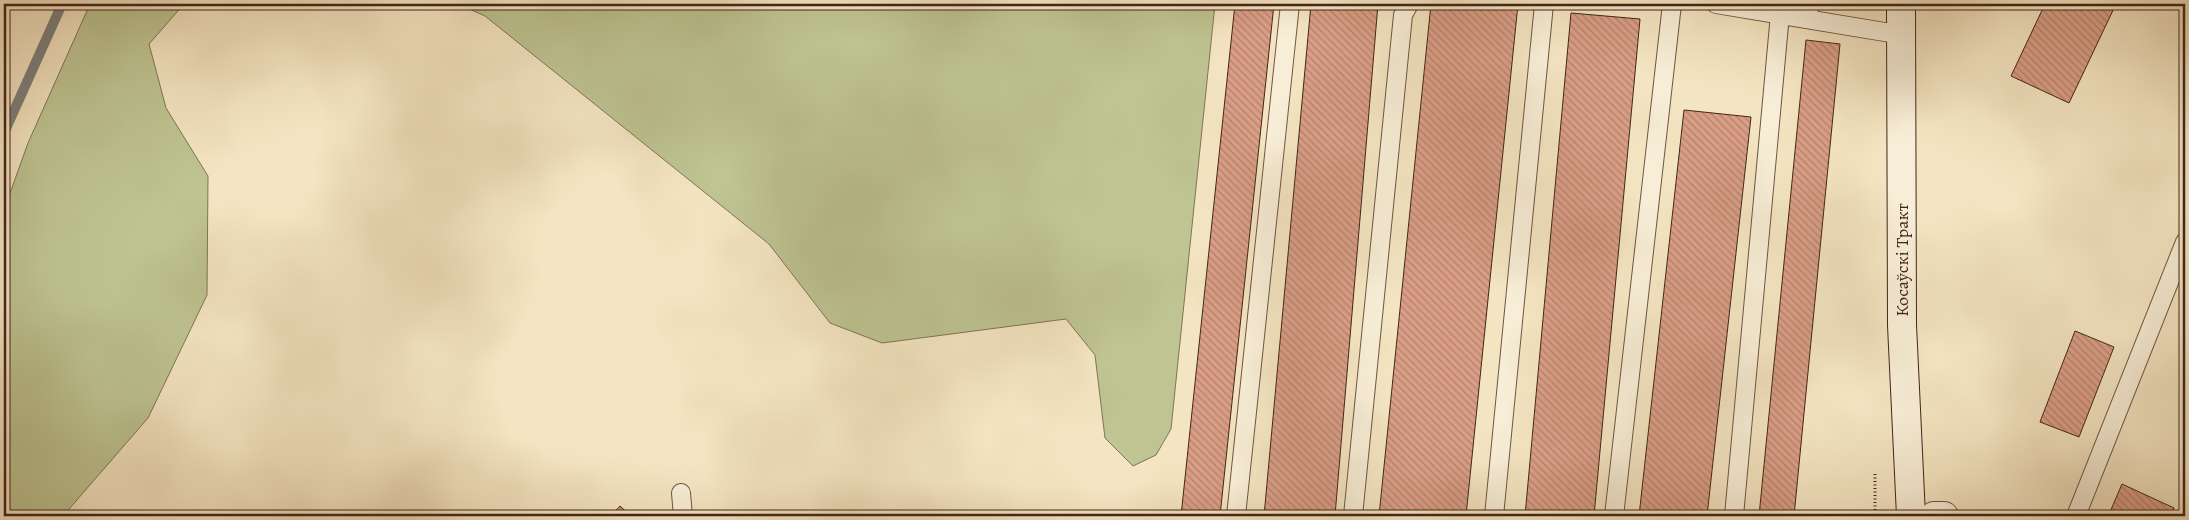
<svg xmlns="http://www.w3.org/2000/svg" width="2189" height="520" viewBox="0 0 2189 520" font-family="Alegreya,serif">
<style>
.grass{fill:#bec492;stroke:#807456}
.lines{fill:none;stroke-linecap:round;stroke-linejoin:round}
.stream{stroke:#7c807d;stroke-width:10}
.building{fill:url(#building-back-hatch);stroke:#422519}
.service-casing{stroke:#6e5543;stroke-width:20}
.minor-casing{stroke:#6e5543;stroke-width:30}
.secondary-casing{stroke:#422519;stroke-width:30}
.path{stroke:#422519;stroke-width:3;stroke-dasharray:1 2.5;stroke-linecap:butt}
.service{stroke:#f8eed7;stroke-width:18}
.minor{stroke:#f8eed7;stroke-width:28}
.secondary{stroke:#f8eed7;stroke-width:28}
.labels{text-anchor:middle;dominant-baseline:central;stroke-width:4;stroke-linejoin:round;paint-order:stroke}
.street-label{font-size:18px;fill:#422519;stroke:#f8eed7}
</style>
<defs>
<pattern id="building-back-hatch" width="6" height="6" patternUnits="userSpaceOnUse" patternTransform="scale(1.25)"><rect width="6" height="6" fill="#da9e86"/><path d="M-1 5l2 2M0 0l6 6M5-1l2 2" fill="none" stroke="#b2816d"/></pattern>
</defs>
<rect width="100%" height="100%" fill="#f4e5c2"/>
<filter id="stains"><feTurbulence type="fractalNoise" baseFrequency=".004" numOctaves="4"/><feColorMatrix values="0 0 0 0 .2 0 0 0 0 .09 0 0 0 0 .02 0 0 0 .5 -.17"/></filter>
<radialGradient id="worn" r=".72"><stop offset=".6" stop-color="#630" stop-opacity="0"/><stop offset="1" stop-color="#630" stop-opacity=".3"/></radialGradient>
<path class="grass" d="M90,4H184L149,44L166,108L208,176L207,295L148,418L63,516H4V210L28,143Z
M458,4H1215L1171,429L1156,455L1133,466L1105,438L1095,355L1066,319L882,343L830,323L769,244L485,16Z"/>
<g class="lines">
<path class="stream" d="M4,133L62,4"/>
</g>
<path class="building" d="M1235,4H1274L1220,516H1181Z
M1311,4H1378L1335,516H1264Z
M1431,4H1518L1466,516H1379Z
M2045,4H2116L2069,103L2011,76Z
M1571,13L1640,19L1594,516H1525Z
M1806,40L1840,44L1794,516H1759Z
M1684,110L1751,117L1707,516H1639Z
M2075,331L2114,347L2079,437L2040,422Z
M2122,484L2174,508L2171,516H2120L2110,512Z
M620,506L631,516H611Z"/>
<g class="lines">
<defs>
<path id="service" d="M1716,4L1903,35
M1808,19L1809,4
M681,493L683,516
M1236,516L1290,4
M1353,516L1403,15L1409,4
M1494,516L1544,4
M1614,516L1672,4
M1734,516L1780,14
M2076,516L2185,242"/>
<path id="minor" d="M1934,516H1944"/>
<path id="secondary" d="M1901,4L1902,325L1911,516"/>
</defs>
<use href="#service" class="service-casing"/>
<use href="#minor" class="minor-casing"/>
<use href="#secondary" class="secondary-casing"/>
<path class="path" d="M1875,474V516"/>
<use href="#service" class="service"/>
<use href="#minor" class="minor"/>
<use href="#secondary" class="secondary"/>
</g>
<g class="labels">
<g class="street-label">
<text transform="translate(1902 260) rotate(-90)">Косаўскі Тракт</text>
</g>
</g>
<rect width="2189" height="520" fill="none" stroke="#f4e5c2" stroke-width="20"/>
<rect x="5" y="5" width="2179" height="510" fill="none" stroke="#422519" stroke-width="2.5"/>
<rect x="10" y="10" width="2169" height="500" fill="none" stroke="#422519"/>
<rect width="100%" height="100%" filter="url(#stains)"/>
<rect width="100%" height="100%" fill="url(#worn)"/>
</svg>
